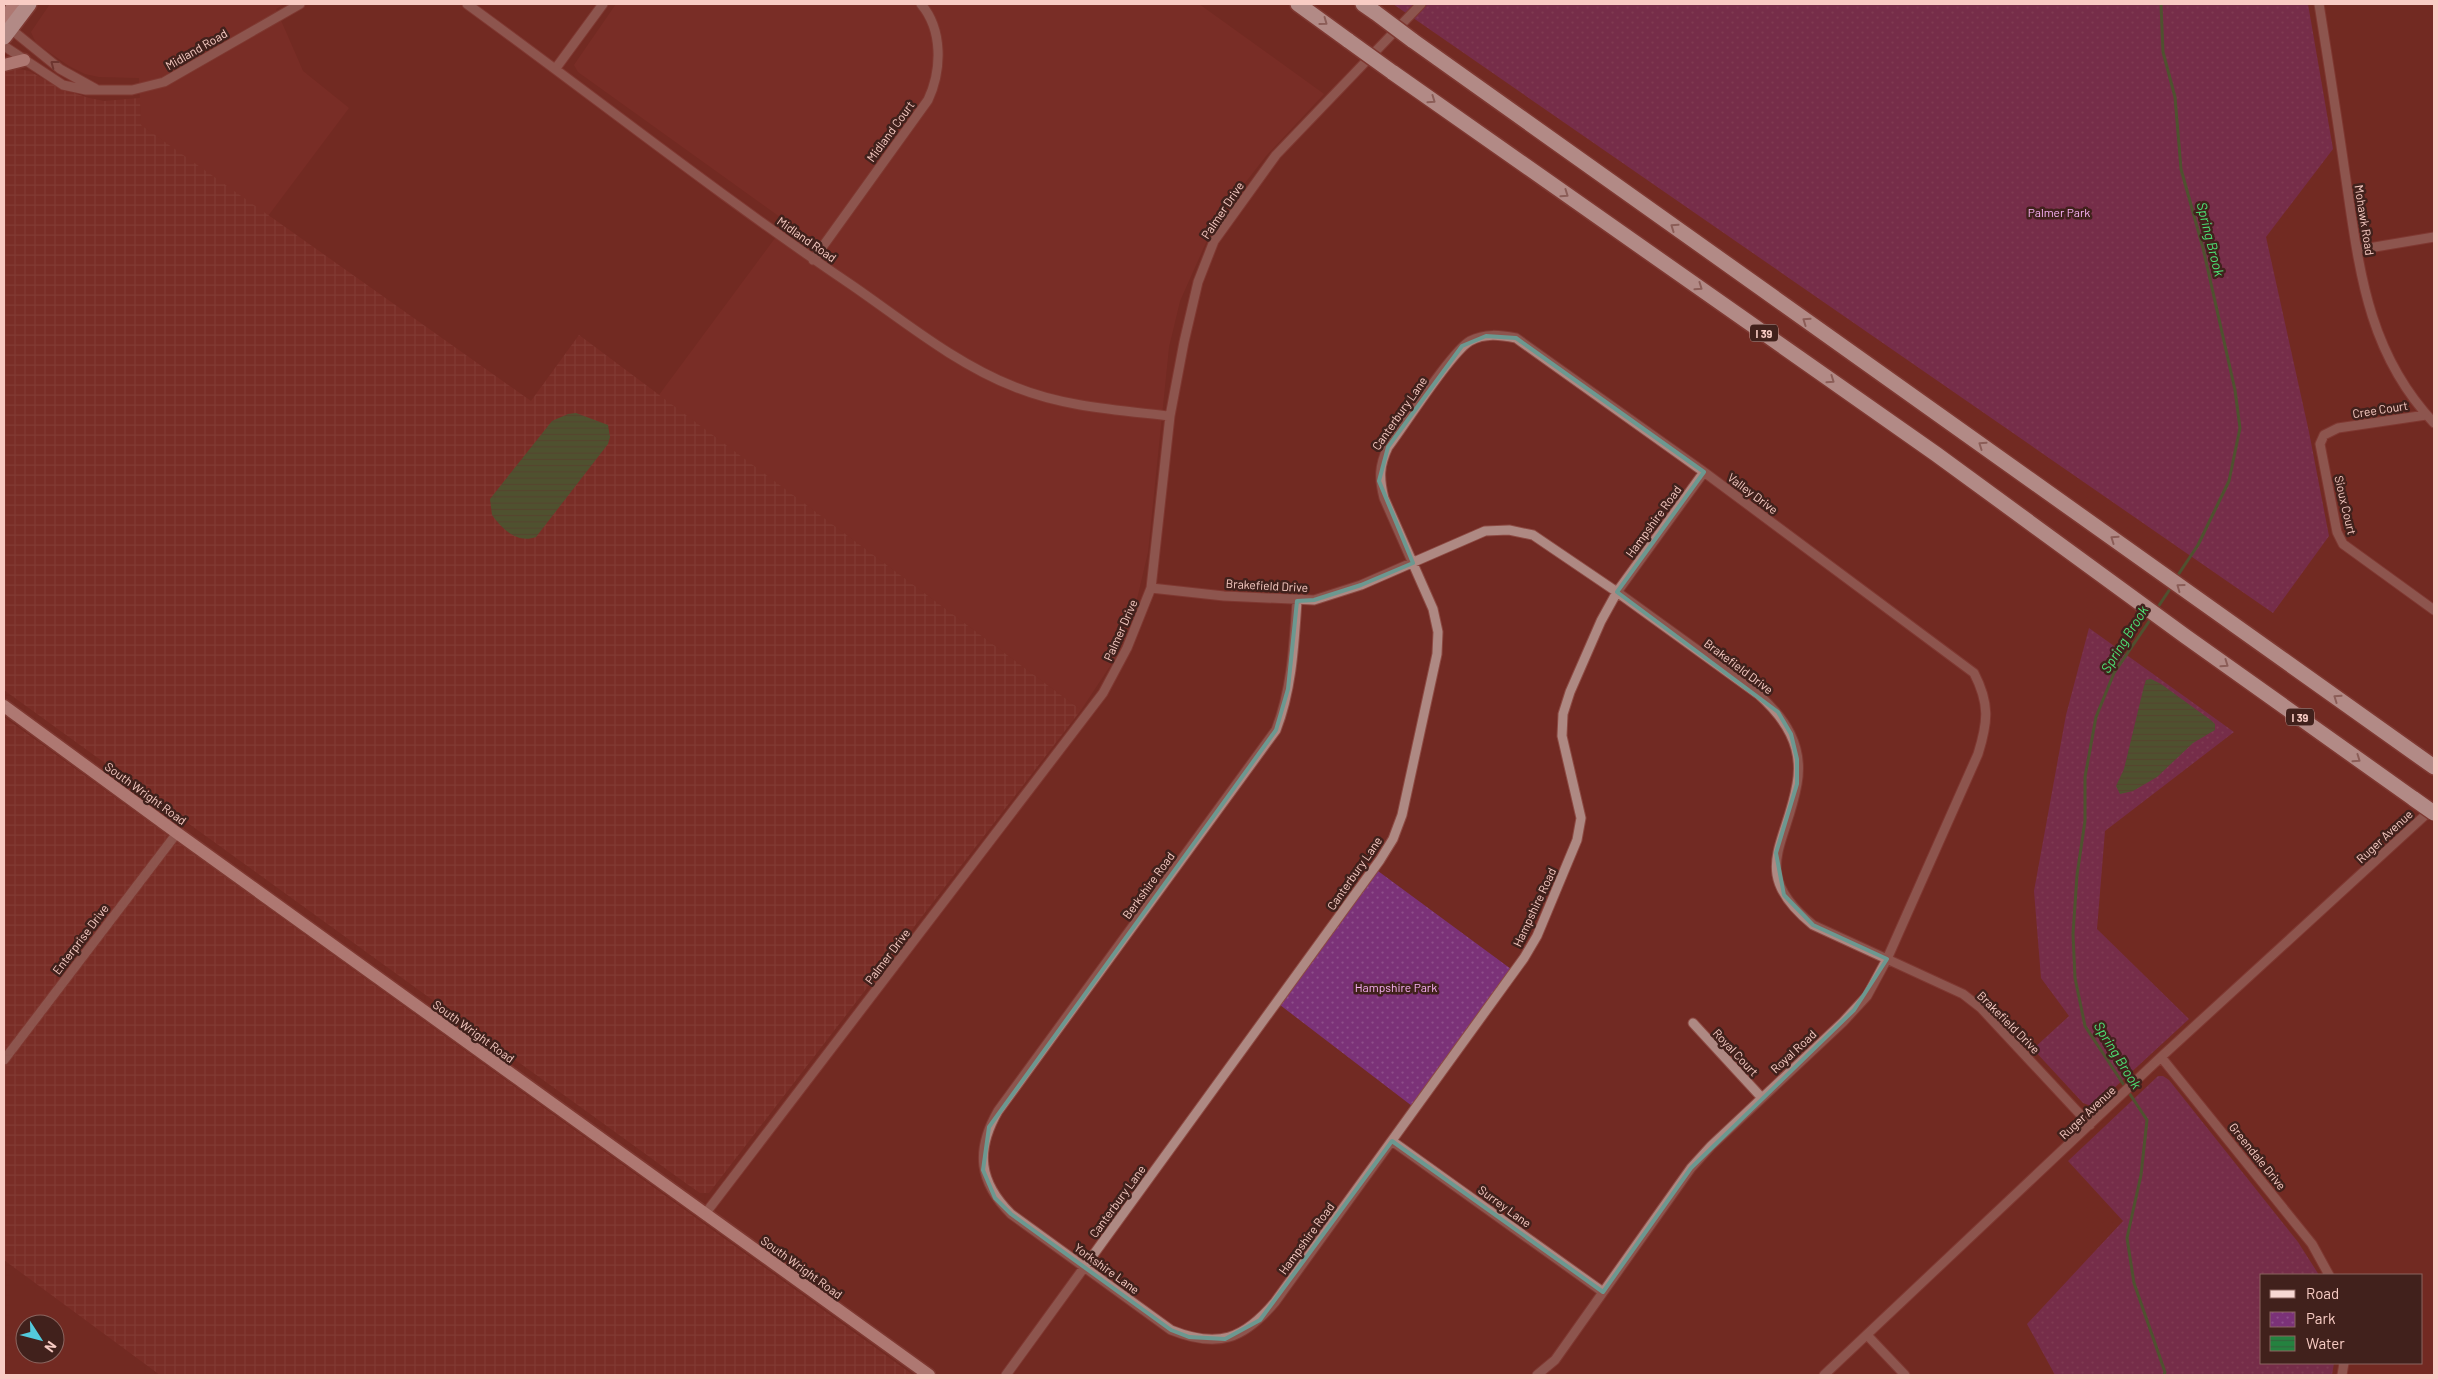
<svg xmlns="http://www.w3.org/2000/svg" width="2438" height="1379" viewBox="0 0 2438 1379" font-family="Barlow,sans-serif">
<style>
.built{fill:#82322a}
.industrial{fill:url(#industrial-grid)}
.park{fill:url(#park-dots)}
.water{fill:url(#water-rules)}
.lines{fill:none;stroke-linecap:round;stroke-linejoin:round}
.stream{stroke:#24823f;stroke-width:3}
.minor-casing{stroke:#8d4a43;stroke-width:11}
.major-casing{stroke:#8d4a43;stroke-width:15}
.highway-casing{stroke:#8d4a43;stroke-width:18}
.minor{stroke:#ae8983;stroke-width:9}
.major{stroke:#f7d8d3;stroke-width:12}
.highway{stroke:#fefefe;stroke-width:15}
.highway-bridge-casing{stroke:#8d4a43;stroke-width:18;stroke-linecap:butt}
.highway-bridge{stroke:#fefefe;stroke-width:15}
.oneway{stroke:#a99b98}
.oneway2{stroke:#674540}
.marked{fill:none;stroke:#6c9890;stroke-width:4;stroke-linejoin:round}
.labels{text-anchor:middle;dominant-baseline:central;stroke-width:5;stroke-linejoin:round;paint-order:stroke}
.shield{fill:#41211c;stroke:#c19992;stroke-width:1}
.shield-label{font-size:11px;font-weight:bold;fill:#f8ccc4}
.street-label{font-size:12px;fill:#f8ccc4;stroke:#41211c}
.park-label{font-size:12px;fill:#f9b2f5;stroke:#41211c}
.water-label{font-size:14px;font-style:italic;fill:#4de375;stroke:#41211c}
</style>
<defs>
<pattern id="industrial-grid" width="8" height="8" patternUnits="userSpaceOnUse" patternTransform="scale(1.25)"><rect width="8" height="8" fill="#82322a"/><path d="M0 4h8M4 0v8" fill="none" stroke="#944e47"/></pattern>
<pattern id="park-dots" width="8" height="8" patternUnits="userSpaceOnUse" patternTransform="scale(1.25)"><rect width="8" height="8" fill="#7b3278"/><path d="M2 2h.1M6 6h.1" fill="none" stroke="#8e4e8a" stroke-width="1.8" stroke-linecap="round"/></pattern>
<pattern id="water-rules" width="6" height="5" patternUnits="userSpaceOnUse" patternTransform="scale(1.25)"><rect width="6" height="5" fill="#24823f"/><path d="M0 2.5h6" fill="none" stroke="#33663d"/></pattern>
</defs>
<rect width="100%" height="100%" fill="#722a23"/>
<path class="built" d="M50,4H284L276,9L303,71L349,108L268,216L141,125L139,78L99,77L85,74L69,66L36,43L31,32Z
M616,4H1199L1324,94L1266,156L1216,220L1180,301L1169,347L1148,552L1137,599L1114,660L1081,710L659,395L787,222L578,72L574,65Z"/>
<path class="industrial" d="M12,68L29,71L62,89L89,98L104,101L140,98L141,125L531,401L579,335L1081,710L709,1193H700L687,1184L4,690V70Z
M4,717L913,1375H160L4,1260Z"/>
<path class="park" d="M1393,4H2308L2333,149L2266,237L2309,432L2329,536L2273,613Z
M2089,628L2234,732L2105,831L2097,929L2189,1019L2100,1101L2091,1106L2083,1103L2033,1049L2069,1016L2041,978L2034,891L2066,715Z
M1378,871L1511,969L1412,1106L1280,1005Z
M2158,1076H2163L2169,1080L2298,1242L2319,1275H2262V1363H2334L2332,1375H2055L2027,1324L2123,1221L2068,1161Z"/>
<path class="water" d="M576,413L608,425L610,437L608,444L536,537C517,544 502,529 492,515L490,499L552,421L568,414Z
M2151,679L2161,684L2212,721L2215,724V730L2193,743L2157,777L2133,791L2120,794L2116,786L2124,769L2144,686L2146,680Z"/>
<g class="lines">
<path class="stream" d="M2161,4L2163,52L2175,97L2181,169L2203,248L2235,390L2240,428L2229,481L2198,545L2176,578
M2156,610L2172,586
M2152,617L2114,673L2096,717L2085,777V821L2077,875L2073,934L2075,978L2085,1026L2147,1120L2141,1175L2127,1238L2134,1283L2165,1372L2164,1375"/>
<defs>
<path id="minor" d="M467,4C596,98 721,197 853,286C905,322 956,364 1015,387C1064,407 1118,410 1170,416
M2319,4C2328,60 2337,117 2345,173C2359,266 2366,351 2434,423
M7,26L60,69L96,89
M4,46L63,85L86,90H132L164,82L300,4
M556,68L603,4
M2357,250L2434,237
M813,260L928,100C942,70 943,30 921,4
M2426,415L2338,428L2324,435L2320,444L2337,532L2343,544L2434,610
M1151,588L1224,596L1314,600L1361,585L1485,531L1509,530L1533,535L1617,592L1758,694C1785,718 1804,746 1797,784C1786,847 1749,873 1813,925L1963,994L1981,1008L2090,1125
M1297,601C1294,645 1292,689 1276,730L998,1111C975,1151 979,1182 1011,1214L1171,1330C1218,1349 1244,1339 1275,1302L1524,958L1537,936L1577,840L1581,818L1562,736L1563,714L1570,692L1601,621L1617,592L1704,472
M1693,1023L1762,1098
M2161,1057L2312,1244L2329,1275
M4,1060L177,833
M1392,1141L1603,1292
M705,1214L1103,693L1127,648L1151,588L1170,416L1184,342L1198,282L1214,241L1276,155L1421,4
M1867,1335L1905,1375
M1006,1375L1380,860L1393,839L1402,815L1437,654L1438,632L1433,609L1384,498C1379,478 1379,466 1388,447C1404,426 1452,351 1470,341C1485,333 1500,335 1516,338L1704,472L1974,673C1990,704 1988,722 1978,754L1887,959L1867,996L1843,1022L1711,1146L1691,1168L1555,1360L1537,1375
M1824,1375L2161,1057L2433,808
M2342,1375L2344,1363"/>
<path id="major" d="M4,24L13,4
M4,65L24,60
M4,706L177,833L929,1375"/>
<path id="highway" d="M1298,4L1349,41
M1363,4L1376,13
M4,37L29,4
M1412,40L2434,767
M1392,72L1936,454L2185,636L2414,799"/>
</defs>
<use href="#minor" class="minor-casing"/>
<use href="#major" class="major-casing"/>
<use href="#highway" class="highway-casing"/>
<use href="#minor" class="minor"/>
<use href="#major" class="major"/>
<use href="#highway" class="highway"/>
<defs>
<path id="highway-bridge" d="M1376,13L1412,40
M1349,41L1392,72
M2414,799L2434,813"/>
</defs>
<use href="#highway-bridge" class="highway-bridge-casing"/>
<use href="#highway-bridge" class="highway-bridge"/>
</g>
<defs><path id="oneway-chevron" d="M-2-3.5L2.5 0L-2 3.5" fill="none" stroke-width="1.6" stroke-linecap="round" stroke-linejoin="round" transform="scale(1.25)"/></defs>
<g class="oneway">
<use href="#oneway-chevron" transform="translate(1324 22) rotate(36)"/>
<use href="#oneway-chevron" transform="translate(1432 100) rotate(35)"/>
<use href="#oneway-chevron" transform="translate(1565 194) rotate(35)"/>
<use href="#oneway-chevron" transform="translate(1674 227) rotate(-145)"/>
<use href="#oneway-chevron" transform="translate(1699 287) rotate(35)"/>
<use href="#oneway-chevron" transform="translate(1806 321) rotate(-145)"/>
<use href="#oneway-chevron" transform="translate(1831 380) rotate(35)"/>
<use href="#oneway-chevron" transform="translate(1982 445) rotate(-145)"/>
<use href="#oneway-chevron" transform="translate(2114 539) rotate(-145)"/>
<use href="#oneway-chevron" transform="translate(2180 587) rotate(-144)"/>
<use href="#oneway-chevron" transform="translate(2225 664) rotate(35)"/>
<use href="#oneway-chevron" transform="translate(2337 698) rotate(-145)"/>
<use href="#oneway-chevron" transform="translate(2357 759) rotate(35)"/>
</g>
<use class="oneway2" href="#oneway-chevron" transform="translate(54 64) rotate(-143)"/>
<path d="M0 0H2438V1379H0ZM1486,336L1516,338L1704,472L1617,592L1778,712L1791,734L1797,759V784L1776,853L1784,895L1813,925L1887,959L1854,1010L1691,1168L1603,1292L1392,1141L1260,1320L1225,1339L1189,1337L1171,1330L1011,1214L995,1198L983,1170L989,1127L1276,730L1288,689L1297,601L1314,600L1361,585L1413,563L1379,481L1388,447L1462,346Z" fill="#722a23" fill-opacity=".55" fill-rule="evenodd"/>
<path class="marked" d="M1486,336L1516,338L1704,472L1617,592L1778,712L1791,734L1797,759V784L1776,853L1784,895L1813,925L1887,959L1854,1010L1691,1168L1603,1292L1392,1141L1260,1320L1225,1339L1189,1337L1171,1330L1011,1214L995,1198L983,1170L989,1127L1276,730L1288,689L1297,601L1314,600L1361,585L1413,563L1379,481L1388,447L1462,346Z"/>
<g class="labels">
<g class="shield">
<rect x="1750" y="324.5" width="28" height="17" rx="4"/>
<rect x="2286" y="708.5" width="28" height="17" rx="4"/>
</g>
<g class="shield-label">
<text x="1764" y="333">I 39</text>
<text x="2300" y="717">I 39</text>
</g>
<g class="street-label">
<text transform="translate(196 49) rotate(-30)">Midland Road</text>
<text transform="translate(890 131) rotate(-54)">Midland Court</text>
<text transform="translate(1222 210) rotate(-56)">Palmer Drive</text>
<text transform="translate(2365 220) rotate(81)">Mohawk Road</text>
<text transform="translate(807 239) rotate(35)">Midland Road</text>
<text transform="translate(2380 409) rotate(-9)">Cree Court</text>
<text transform="translate(1399 413) rotate(-55)">Canterbury Lane</text>
<text transform="translate(1753 493) rotate(37)">Valley Drive</text>
<text transform="translate(2346 505) rotate(77)">Sioux Court</text>
<text transform="translate(1653 521) rotate(-54)">Hampshire Road</text>
<text transform="translate(1267 585) rotate(3)">Brakefield Drive</text>
<text transform="translate(1120 630) rotate(-66)">Palmer Drive</text>
<text transform="translate(1739 666) rotate(37)">Brakefield Drive</text>
<text transform="translate(146 793) rotate(36)">South Wright Road</text>
<text transform="translate(2384 836) rotate(-43)">Ruger Avenue</text>
<text transform="translate(1354 873) rotate(-55)">Canterbury Lane</text>
<text transform="translate(1148 885) rotate(-54)">Berkshire Road</text>
<text transform="translate(1534 907) rotate(-65)">Hampshire Road</text>
<text transform="translate(80 939) rotate(-53)">Enterprise Drive</text>
<text transform="translate(887 956) rotate(-53)">Palmer Drive</text>
<text transform="translate(2009 1022) rotate(45)">Brakefield Drive</text>
<text transform="translate(474 1031) rotate(36)">South Wright Road</text>
<text transform="translate(1793 1051) rotate(-43)">Royal Road</text>
<text transform="translate(1736 1052) rotate(47)">Royal Court</text>
<text transform="translate(2087 1112) rotate(-43)">Ruger Avenue</text>
<text transform="translate(2258 1156) rotate(51)">Greendale Drive</text>
<text transform="translate(1117 1201) rotate(-54)">Canterbury Lane</text>
<text transform="translate(1505 1206) rotate(36)">Surrey Lane</text>
<text transform="translate(1306 1238) rotate(-54)">Hampshire Road</text>
<text transform="translate(802 1267) rotate(36)">South Wright Road</text>
<text transform="translate(1107 1268) rotate(36)">Yorkshire Lane</text>
</g>
<g class="park-label">
<text x="2059" y="212">Palmer Park</text>
<text x="1396" y="987">Hampshire Park</text>
</g>
<g class="water-label">
<text transform="translate(2211 239) rotate(76)">Spring Brook</text>
<text transform="translate(2124 639) rotate(-58)">Spring Brook</text>
<text transform="translate(2118 1055) rotate(58)">Spring Brook</text>
</g>
</g>
<rect width="2438" height="1379" fill="none" stroke="#f8ccc4" stroke-width="10"/>
<rect x="2260" y="1274" width="162" height="90" fill="#41211c" stroke="#8a655f"/>
<rect x="2270" y="1290" width="25" height="8" fill="#f7d8d3" stroke="#8a655f"/>
<text x="2306" y="1299" font-size="15" fill="#f8ccc4">Road</text>
<rect x="2270" y="1312" width="25" height="15" fill="url(#park-dots)" stroke="#8a655f"/>
<text x="2306" y="1324" font-size="15" fill="#f8ccc4">Park</text>
<rect x="2270" y="1336" width="25" height="15" fill="url(#water-rules)" stroke="#8a655f"/>
<text x="2306" y="1349" font-size="15" fill="#f8ccc4">Water</text>
<g transform="translate(40 1339) rotate(126)"><circle r="24" fill="#41211c" stroke="#8a655f"/>
<path d="M0-4L9 19L0 12L-9 19Z" fill="#53cadc"/>
<text y="-8" font-size="14" font-weight="bold" text-anchor="middle" fill="#f8ccc4">N</text>
</g>
</svg>
